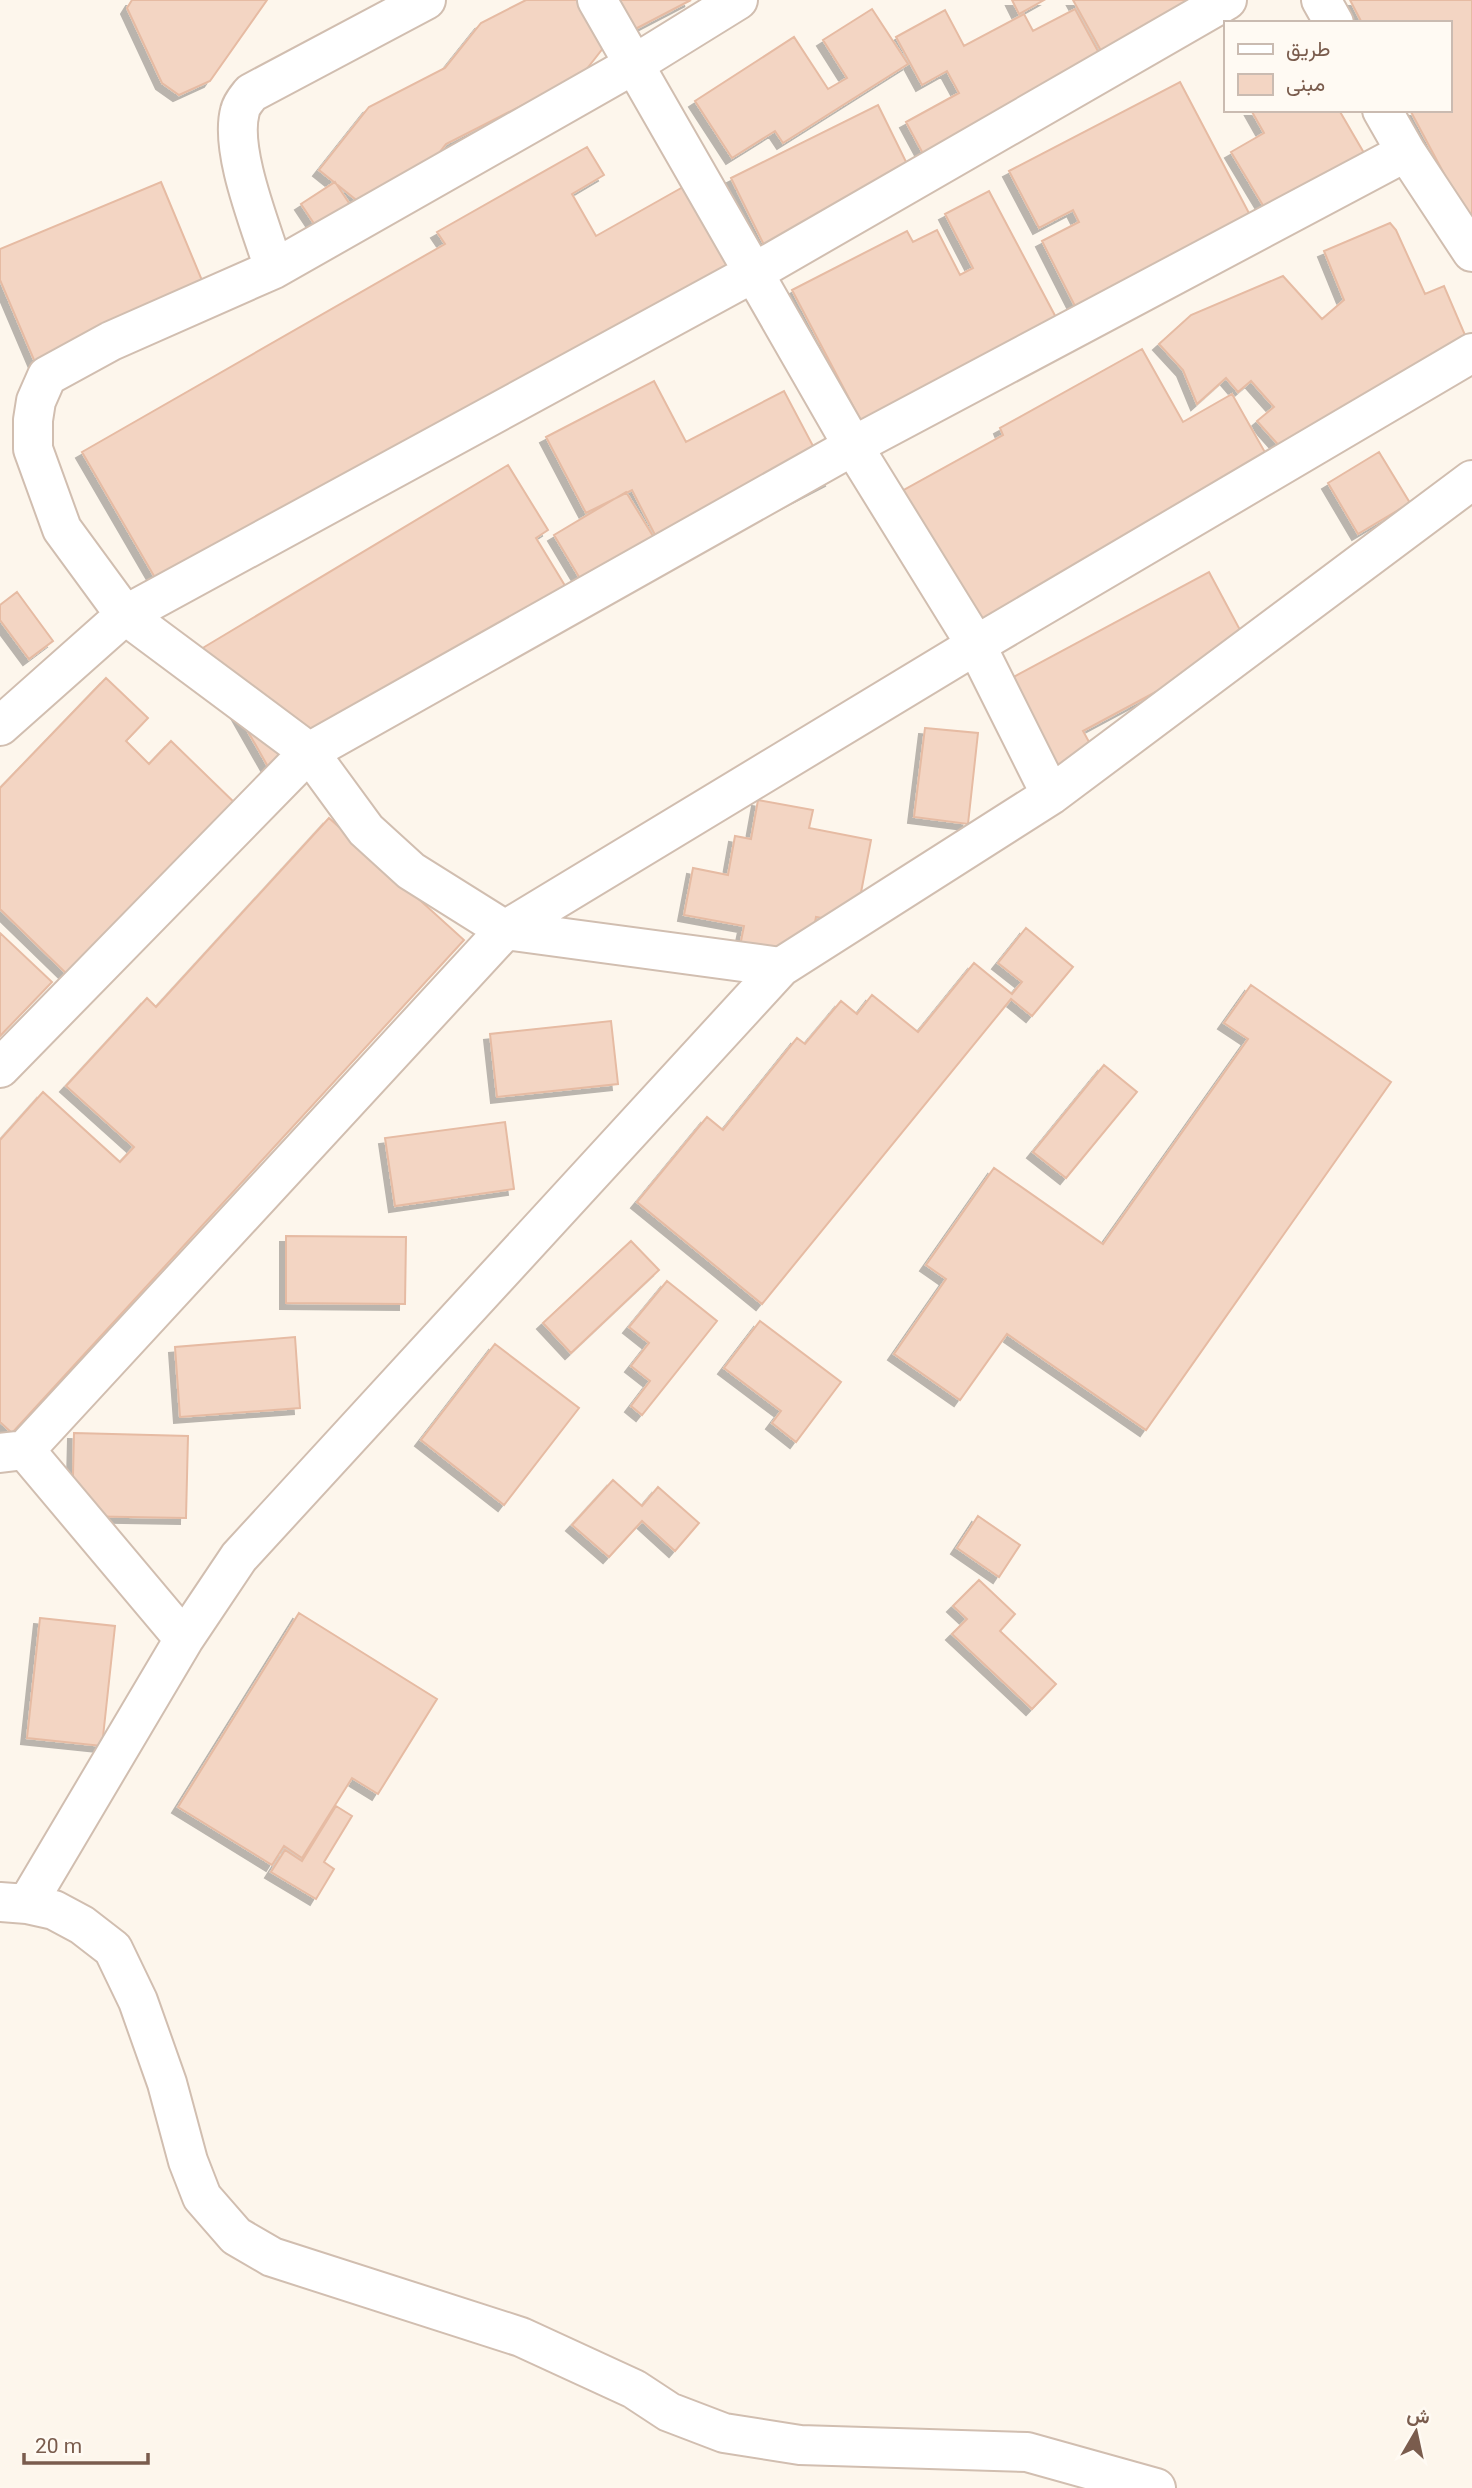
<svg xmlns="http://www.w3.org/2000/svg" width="1472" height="2488" viewBox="0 0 1472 2488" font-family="Roboto,Vazirmatn,sans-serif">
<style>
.building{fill:#f3d5c3;stroke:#e6bba3;stroke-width:2;filter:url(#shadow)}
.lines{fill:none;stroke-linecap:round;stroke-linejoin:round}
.minor-casing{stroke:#d1beb0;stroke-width:42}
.minor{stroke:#fff;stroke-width:38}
</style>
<defs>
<filter id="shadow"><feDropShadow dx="-6" dy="6" stdDeviation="0" flood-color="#0004"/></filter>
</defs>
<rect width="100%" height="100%" fill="#fdf6ec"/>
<path class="building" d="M132,0H267L210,81L179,95L162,83L127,8Z
M526,0H691L620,37L615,33L582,75L446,144L418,180L365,207L319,170L369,107L445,68L481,23Z
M1012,0H1044L1019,14Z
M1073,0H1227L1110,67Z
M1350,0H1472V213L1466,215L1410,110H1449V23H1362Z
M872,9L908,64L783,143L775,131L732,158L695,101L794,37L828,89L847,78L823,40Z
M1075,9L1106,66L927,161L906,122L959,93L947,71L922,85L896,37L945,10L964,46L1024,14L1033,31Z
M1180,82L1261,236L1077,310L1042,241L1079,222L1073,210L1039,228L1009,171Z
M878,105L913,176L766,249L731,178Z
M1251,110H1339L1371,165L1273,222L1231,152L1264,133Z
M587,147L604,175L572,194L596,236L683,187L735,276L168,600L82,452L445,244L437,232Z
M161,182L211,302L40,374L0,280V249Z
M335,182L357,215L323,237L301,204Z
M989,191L1060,325L872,442L792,290L907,231L913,242L937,230L960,275L973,268L945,214Z
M1390,223L1396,230L1425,294L1444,286L1468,342L1409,367L1350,420L1282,449L1257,421L1274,407L1251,381L1238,392L1226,378L1197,404L1183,370L1159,344L1191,315L1283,276L1322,319L1344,300L1324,251Z
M1142,349L1183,422L1232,394L1275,470L972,638L893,496L1003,435L1000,428Z
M654,381L686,442L784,391L831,480L670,564L632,490L586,513L546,437Z
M1379,452L1410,503L1358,534L1328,483Z
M508,465L548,530L536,538L578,607L279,786L201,649Z
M626,492L664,554L591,597L554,535Z
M1209,572L1247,643L1083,731L1099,760L1048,788L993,688Z
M17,592L53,641L29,659L0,620V605Z
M106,678L148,718L126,741L149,764L171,741L238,806L71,978L0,909V788Z
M925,728L978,733L968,824L914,817Z
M758,800L813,810L809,828L871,840L855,924L816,917L808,959L740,946L744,926L684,915L693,868L728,875L735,836L751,839Z
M329,818L464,940L12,1433L0,1422V1140L43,1092L120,1162L134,1147L66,1086L147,998L156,1007Z
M1026,928L1073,967L1032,1016L1011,999L762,1304L637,1202L707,1117L723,1130L797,1038L805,1044L841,1001L857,1014L872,995L918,1032L974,963L1012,994L1022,982L998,963Z
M0,933L52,982L0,1036Z
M1251,985L1391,1082L1146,1430L1007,1334L960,1400L894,1354L946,1279L926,1265L994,1168L1103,1244L1248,1039L1224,1023Z
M611,1021L618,1084L497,1097L490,1034Z
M1104,1065L1137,1092L1066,1178L1033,1152Z
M505,1122L514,1189L395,1206L385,1138Z
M286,1236L406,1237L405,1304L286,1303Z
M631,1241L659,1270L571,1353L543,1323Z
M667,1281L717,1321L642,1415L631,1406L650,1381L631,1366L649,1343L629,1327Z
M760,1321L841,1382L796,1442L772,1423L781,1411L724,1368Z
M295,1337L300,1408L180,1417L175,1347Z
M495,1344L579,1408L504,1505L421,1440Z
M74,1433L188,1436L186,1518L72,1516Z
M613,1480L642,1506L658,1487L699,1523L675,1551L642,1521L609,1557L572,1525Z
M978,1516L1020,1545L999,1577L957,1548Z
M979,1580L1015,1614L1000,1631L1056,1684L1032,1709L952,1634L967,1619L953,1606Z
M299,1613L437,1699L378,1794L352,1778L302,1858L284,1846L272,1865L178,1807Z
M40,1618L115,1626L102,1746L27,1738Z
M336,1806L352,1816L324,1862L334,1869L316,1899L271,1872L285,1850L302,1861Z"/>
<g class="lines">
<defs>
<path id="minor" d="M597,0L853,446L976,645L1051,795
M738,0L633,65L274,269L111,341L47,376L36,401L33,420V449L62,529L125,615L309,752L366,830L411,871L505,930L781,967
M1321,0L1334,23
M1382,110L1406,152L1472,252
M274,269C262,229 229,151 240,111C241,105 247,98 251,93L426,0
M0,726L125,615L753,273L1227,0
M0,1068L309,752L853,446L1406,152
M25,1450L184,1639
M0,1453L25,1450L505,930L976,645L1472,353
M0,1902L27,1904L54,1910L82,1925L113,1949L138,2001L167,2083L188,2161L202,2197L236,2236L272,2257L521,2337L634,2389L669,2412L724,2433L800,2445L1027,2452L1156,2488
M27,1904L184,1639L239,1557L781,967L1051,795L1472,480"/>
</defs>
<use href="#minor" class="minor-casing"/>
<use href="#minor" class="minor"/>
</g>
<rect x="1224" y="21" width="228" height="91" fill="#fffaf3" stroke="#cabbb1" stroke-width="2"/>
<rect x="1238" y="44" width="35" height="10" fill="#ffffff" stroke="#cabbb1" stroke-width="2"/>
<text x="1286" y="56" font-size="21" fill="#7a5c4d">طريق</text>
<rect x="1238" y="74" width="35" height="21" fill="#f3d5c3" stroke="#cabbb1" stroke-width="2"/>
<text x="1286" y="91" font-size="21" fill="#7a5c4d">مبنى</text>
<g transform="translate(1416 2432) rotate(9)" stroke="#fffaf3" stroke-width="5" paint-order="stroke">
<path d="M0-5L12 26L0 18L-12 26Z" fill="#7a5c4d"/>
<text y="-10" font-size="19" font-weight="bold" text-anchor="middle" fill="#7a5c4d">ش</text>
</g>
<path d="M24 2453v10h124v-10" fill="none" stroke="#7a5c4d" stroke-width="3.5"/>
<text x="35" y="2453" font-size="21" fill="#7a5c4d" stroke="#fffaf3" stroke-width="5" paint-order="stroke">20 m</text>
</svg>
